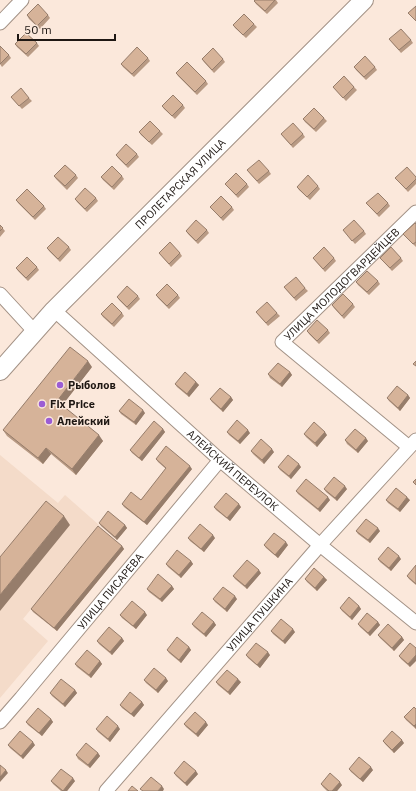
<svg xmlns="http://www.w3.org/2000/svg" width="416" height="791" viewBox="0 0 416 791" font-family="'IBM Plex Sans',sans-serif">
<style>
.built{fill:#f4dbc9}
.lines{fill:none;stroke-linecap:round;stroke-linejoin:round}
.street-casing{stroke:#a39286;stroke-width:15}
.secondary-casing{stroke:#a39286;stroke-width:20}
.street{stroke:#fff;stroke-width:13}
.secondary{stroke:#fff;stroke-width:18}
.wall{fill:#b89a84}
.shaded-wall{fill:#967d6b}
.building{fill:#d6b399;stroke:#967d6b}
.poi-dot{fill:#9b5dd4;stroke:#fbe8db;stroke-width:1.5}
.labels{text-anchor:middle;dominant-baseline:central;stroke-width:3;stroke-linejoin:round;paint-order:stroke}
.street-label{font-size:11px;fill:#1e1713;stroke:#fbe8db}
.poi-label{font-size:11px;font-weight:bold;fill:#1e1713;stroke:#fbe8db;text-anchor:start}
</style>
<rect width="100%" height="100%" fill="#fbe8db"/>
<path class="built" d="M0,455L58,503L65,495L99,525L23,619L48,641L0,698Z"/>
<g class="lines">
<defs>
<g id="street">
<path d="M0,23L22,0"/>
<path d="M0,294L35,332"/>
<path id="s1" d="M54,310L220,460L320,545L416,623"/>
<path id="s2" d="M409,447L282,342L416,212"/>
<path id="s3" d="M0,722L21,698L220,460"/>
<path id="s4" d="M106,791L320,545L416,440"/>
</g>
<g id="secondary">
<path id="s5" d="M0,371L54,310L364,0"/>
</g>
</defs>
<use href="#street" class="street-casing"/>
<use href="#secondary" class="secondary-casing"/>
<use href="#street" class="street"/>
<use href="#secondary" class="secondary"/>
</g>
<path class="wall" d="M276,0L278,3L267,14L256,4L254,1Z
M27,15H48L50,18L40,29L29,19Z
M254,24L257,27L246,38L235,28L233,25Z
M389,39L411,40L413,43L401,53Z
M37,43L39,46L28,57L17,47L15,44Z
M0,46L9,55L11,58L2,67L0,64Z
M148,58L150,61L134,77L123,67L121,64Z
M202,59H223L225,62L214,73L204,62Z
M354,67H375L377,70L366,80L356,70Z
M176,73L206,81L208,84L197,95L178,76Z
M333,87H354L357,90L346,101Z
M11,97L29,98L32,101L22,109Z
M183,105L185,108L175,119L164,109L162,106Z
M324,118L327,121L316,132L305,122L303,119Z
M160,131L163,134L152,145L141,135L139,132Z
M281,134H303L305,137L293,148Z
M137,154L139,157L128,168L118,158L116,155Z
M247,170L269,171L271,174L259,184Z
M76,175L78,178L67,190L56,179L54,176Z
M122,176L124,179L114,190L103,180L101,177Z
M416,177V184L408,192L398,181L395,178Z
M225,184H247L249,187L238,198Z
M318,186L320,189L310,200L299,190L297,187Z
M96,198L98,201L87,212L77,202L75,199Z
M16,200L44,206L46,209L35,220L18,203Z
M366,203H388L390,206L379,217Z
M210,207H232L234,210L223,221L213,210Z
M416,224V247L403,234Z
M0,225L5,231L0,237Z
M207,230L209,233L198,244L188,234L186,231Z
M343,230L364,231L366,234L355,244Z
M69,247L71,250L60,262L49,251L47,248Z
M159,253H180L182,256L171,267Z
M313,258H334L336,261L325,272Z
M380,258H401L403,261L392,271Z
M37,267L39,270L28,281L18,271L16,268Z
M378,281L380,284L369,295L358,285L356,282Z
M284,287L305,288L308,291L296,301Z
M156,295H178L180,298L169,309L158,298Z
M138,296L140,299L129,310L119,300L117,297Z
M353,304L355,307L344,319L334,308L332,305Z
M256,312L277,313L280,316L268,326Z
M122,313L124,316L114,327L103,317L101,314Z
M328,330L330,333L319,344L309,334L307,331Z
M92,367L62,405L103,441L76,475L51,454L43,464L7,436L3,430Z
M290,372L292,375L282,387L270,378L268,374Z
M196,382L199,385L189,397L177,387L175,384Z
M408,395L410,398L400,411L389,401L387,398Z
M231,397L233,400L223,412L212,402L210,399Z
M119,411L145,413L136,425L121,414Z
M163,429L165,432L142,461L132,453L130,450Z
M227,432L250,433L240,444L229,435Z
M304,434L327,435L317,447L306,437Z
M345,440L368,441L358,453L347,444Z
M251,451L274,452L264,464L253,454Z
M156,459L192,469L147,525L124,507L122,504L141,500L166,469L158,462Z
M278,467H301L291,479L280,470Z
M324,489H347L337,501L326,492Z
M296,491L330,500L320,512L298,494Z
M386,500H410L400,512L388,503Z
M214,507H241L230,521L216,510Z
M99,523L125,525L127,528L117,540L101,526Z
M356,531H380L370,543L358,534Z
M188,538H215L204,552L190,541Z
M264,545H288L278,558L266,548Z
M122,546L124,549L57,631L33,612L31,609Z
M378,559H401L391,571L380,562Z
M191,561L193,564L181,578L168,567L166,564Z
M416,565V585L409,579L407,576Z
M261,573L247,589L235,579L233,576Z
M324,577L327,580L317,591L307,582L305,579Z
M172,586L174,589L162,602L149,592L147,589Z
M213,599H237L227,612L215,602Z
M359,606L361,609L352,620L342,611L340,608Z
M120,615H147L136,629L122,618Z
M214,622L216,625L206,637L194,627L192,624Z
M378,622L380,625L370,636L360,627L358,624Z
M271,631L295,632L285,644L273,634Z
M378,635L402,637L404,640L394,651L380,638Z
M122,638L124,641L112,655L99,644L97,641Z
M410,643V667L401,659L399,656Z
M189,647L191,650L181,663L169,653L167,650Z
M246,655H270L260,668L248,658Z
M100,661L102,664L91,678L77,667L75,664Z
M144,680L168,681L158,693L146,683Z
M216,682H241L230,695L218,685Z
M75,690L77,693L65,707L52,696L50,693Z
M142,702L144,705L134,717L122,708L120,705Z
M414,707L416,729L406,720L404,717Z
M51,719L53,722L42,736L28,725L26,722Z
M184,724L208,725L198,737L186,727Z
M96,729H120L110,742L98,732Z
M383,741L404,743L394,753L385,744Z
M8,745H35L23,759L10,748Z
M98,753L100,756L90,768L78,759L76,755Z
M349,769L373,770L363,782L351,772Z
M174,773L198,774L187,786L176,776Z
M51,781H75L67,791H61L53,784Z
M321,784L342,785L337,791H327L323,787Z"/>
<path class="shaded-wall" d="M88,361L92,367L61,407L57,401Z
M290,372L292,375L282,387L280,384Z
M196,382L199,385L189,397L187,394Z
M408,395L410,398L400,411L398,408Z
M231,397L233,400L223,412L221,409Z
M143,410L145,413L136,425L134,422Z
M163,429L165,432L142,461L139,458Z
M248,430L250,433L240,444L238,441Z
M325,432L327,435L317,447L315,443Z
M99,435L103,441L76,475L72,469Z
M366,438L368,441L358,453L356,450Z
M46,448L51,454L43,464L38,458Z
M272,449L274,452L264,464L262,460Z
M299,464L301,467L291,479L289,476Z
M190,466L192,469L147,525L144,522Z
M345,486L347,489L337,501L335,498Z
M328,497L330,500L320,512L318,509Z
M407,497L410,500L400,512L398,509Z
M239,504L241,507L230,521L227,518Z
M64,516L70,525L0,611V595Z
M125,525L127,528L117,540L115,537Z
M378,528L380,531L370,543L368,540Z
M213,535L215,538L204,552L201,549Z
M286,542L288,545L278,558L275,555Z
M122,546L124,549L57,631L54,628Z
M399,556L401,559L391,571L389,568Z
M191,561L193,564L181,578L179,575Z
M259,570L261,573L247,589L245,586Z
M324,577L327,580L317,591L315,588Z
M172,586L174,589L162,602L160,599Z
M235,596L237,599L227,612L225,609Z
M359,606L361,609L352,620L350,617Z
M145,612L147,615L136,629L133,626Z
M214,622L216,625L206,637L204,634Z
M378,622L380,625L370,636L368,633Z
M293,629L295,632L285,644L283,641Z
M402,637L404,640L394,651L392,648Z
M122,638L124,641L112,655L110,652Z
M189,647L191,650L181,663L179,660Z
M268,652L270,655L260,668L257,665Z
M416,655V661L410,667L408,664Z
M100,661L102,664L91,678L89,675Z
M166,678L168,681L158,693L156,690Z
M238,679L241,682L230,695L228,692Z
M75,690L77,693L65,707L63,704Z
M142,702L144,705L134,717L131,714Z
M51,719L53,722L42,736L39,733Z
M206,722L208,725L198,737L196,734Z
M416,724V729L414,726Z
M118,726L120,729L110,742L108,739Z
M402,740L404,743L394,753L392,750Z
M33,742L35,745L23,759L21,756Z
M98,753L100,756L90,768L88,765Z
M371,767L373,770L363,782L360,779Z
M6,770L8,773L0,782V777Z
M196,771L198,774L187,786L185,783Z
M73,778L75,781L67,791H63Z
M340,782L342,785L337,791H332Z
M162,786L164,789L163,791H158Z"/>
<path class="building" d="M255,0H275L265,11L254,1Z
M38,4L48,15L37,26L27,15Z
M416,6V21L408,13Z
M244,14L254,24L243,35L233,25Z
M401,29L411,40L399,50L389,39Z
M26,33L37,43L26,54L15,44Z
M0,46L9,55L0,64Z
M137,47L148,58L132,74L121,64Z
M213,48L223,59L212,70L202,59Z
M365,56L375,67L364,77L354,67Z
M187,62L206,81L195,92L176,73Z
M344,76L354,87L343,98L333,87Z
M21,88L29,98L19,106L11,97Z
M173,95L183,105L172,116L162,106Z
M314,108L324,118L314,129L303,119Z
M150,121L160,131L149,142L139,132Z
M293,123L303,134L291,145L281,134Z
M126,144L137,154L126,165L116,155Z
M259,160L269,171L257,181L247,170Z
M65,165L76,175L65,186L54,176Z
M112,166L122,176L112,187L101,177Z
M407,167L416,177V179L406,189L395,178Z
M236,173L247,184L236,195L225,184Z
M308,175L318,186L307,197L297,187Z
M85,188L96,198L85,209L75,199Z
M27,189L44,206L33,217L16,200Z
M378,193L388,203L377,214L366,203Z
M221,196L232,207L221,218L210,207Z
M196,220L207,230L196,241L186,231Z
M354,220L364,231L352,241L343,230Z
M415,223L416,224V242L413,244L403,234Z
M0,225L3,228L0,231Z
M58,237L69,247L58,259L47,248Z
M170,242L180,253L169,264L159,253Z
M324,247L334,258L323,269L313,258Z
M391,247L401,258L390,268L380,258Z
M27,257L37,267L26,278L16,268Z
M367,271L378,281L367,292L356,282Z
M296,277L305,288L294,298L284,287Z
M167,284L178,295L167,306L156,295Z
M127,286L138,296L127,307L117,297Z
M343,294L353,304L342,316L332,305Z
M267,302L277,313L266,323L256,312Z
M112,303L122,313L112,324L101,314Z
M317,320L328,330L317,341L307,331Z
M70,347L88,361L57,401L99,435L72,469L46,448L38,458L3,430Z
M416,361V366L413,364Z
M278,363L290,372L280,384L268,374Z
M185,372L196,382L187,394L175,384Z
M397,386L408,395L398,408L387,398Z
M220,388L231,397L221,409L210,399Z
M129,399L143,410L134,422L119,411Z
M237,420L248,430L238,441L227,432Z
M154,421L163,429L139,458L130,450Z
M314,422L325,432L315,443L304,434Z
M355,429L366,438L356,450L345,440Z
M261,439L272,449L262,460L251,451Z
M166,446L190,466L144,522L122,504L131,492L141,500L166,468L156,459Z
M288,455L299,464L289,476L278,467Z
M334,477L345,486L335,498L324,489Z
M306,479L328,497L318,509L296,491Z
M416,479V485L413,482Z
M396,488L407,497L398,509L386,500Z
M226,493L239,504L227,518L214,507Z
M46,501L64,516L0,595V557Z
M108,511L125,525L115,537L99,523Z
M366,519L378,528L368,540L356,531Z
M200,524L213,535L201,549L188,538Z
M98,526L122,546L54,628L31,609Z
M274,533L286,542L275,555L264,545Z
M388,547L399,556L389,568L378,559Z
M177,550L191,561L179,575L166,564Z
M247,560L259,570L245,586L233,576Z
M416,565V584L407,576Z
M314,568L324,577L315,588L305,579Z
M158,574L172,586L160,599L147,589Z
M223,587L235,596L225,609L213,599Z
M349,597L359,606L350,617L340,608Z
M132,601L145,612L133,626L120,615Z
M202,612L214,622L204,634L192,624Z
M367,613L378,622L368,633L358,624Z
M281,619L293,629L283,641L271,631Z
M388,624L402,637L392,648L378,635Z
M109,627L122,638L110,652L97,641Z
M177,637L189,647L179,660L167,650Z
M256,643L268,652L257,665L246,655Z
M410,643L416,648V655L408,664L399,656Z
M87,650L100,661L89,675L75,664Z
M154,668L166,678L156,690L144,680Z
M227,670L238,679L228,692L216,682Z
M61,679L75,690L63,704L50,693Z
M130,692L142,702L131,714L120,705Z
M414,707L416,709V724L414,726L404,717Z
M38,708L51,719L39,733L26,722Z
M195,712L206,722L196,734L184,724Z
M107,716L118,726L108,739L96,729Z
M20,731L33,742L21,756L8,745Z
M392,731L402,740L392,750L383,741Z
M86,743L98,753L88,765L76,755Z
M359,757L371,767L360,779L349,769Z
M184,761L196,771L185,783L174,773Z
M0,765L6,770L0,777Z
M61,769L73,778L63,791L51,781Z
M330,773L340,782L332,791H329L321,784Z
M151,777L162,786L158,791H143L140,789Z
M132,786L138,791H128Z"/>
<g class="poi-dot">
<circle cx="60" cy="385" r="4"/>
<circle cx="42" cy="404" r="4"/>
<circle cx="49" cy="421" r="4"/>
</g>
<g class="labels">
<g class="street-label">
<text stroke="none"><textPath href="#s5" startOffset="260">ПРОЛЕТАРСКАЯ УЛИЦА</textPath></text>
<text stroke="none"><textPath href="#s2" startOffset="248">УЛИЦА МОЛОДОГВАРДЕЙЦЕВ</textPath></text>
<text stroke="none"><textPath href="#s1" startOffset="240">АЛЕЙСКИЙ ПЕРЕУЛОК</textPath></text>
<text stroke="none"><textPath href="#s3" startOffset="171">УЛИЦА ПИСАРЕВА</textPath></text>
<text stroke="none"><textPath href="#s4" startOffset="234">УЛИЦА ПУШКИНА</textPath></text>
</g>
<g class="poi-label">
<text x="68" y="385">Рыболов</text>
<text x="50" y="404">Fix Price</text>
<text x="57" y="421">Алейский</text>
</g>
</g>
<path d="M18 34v6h97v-6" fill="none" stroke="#1e1713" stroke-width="2"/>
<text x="24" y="34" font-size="12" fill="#1e1713" stroke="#fbe8db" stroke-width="3" paint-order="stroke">50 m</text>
</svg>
